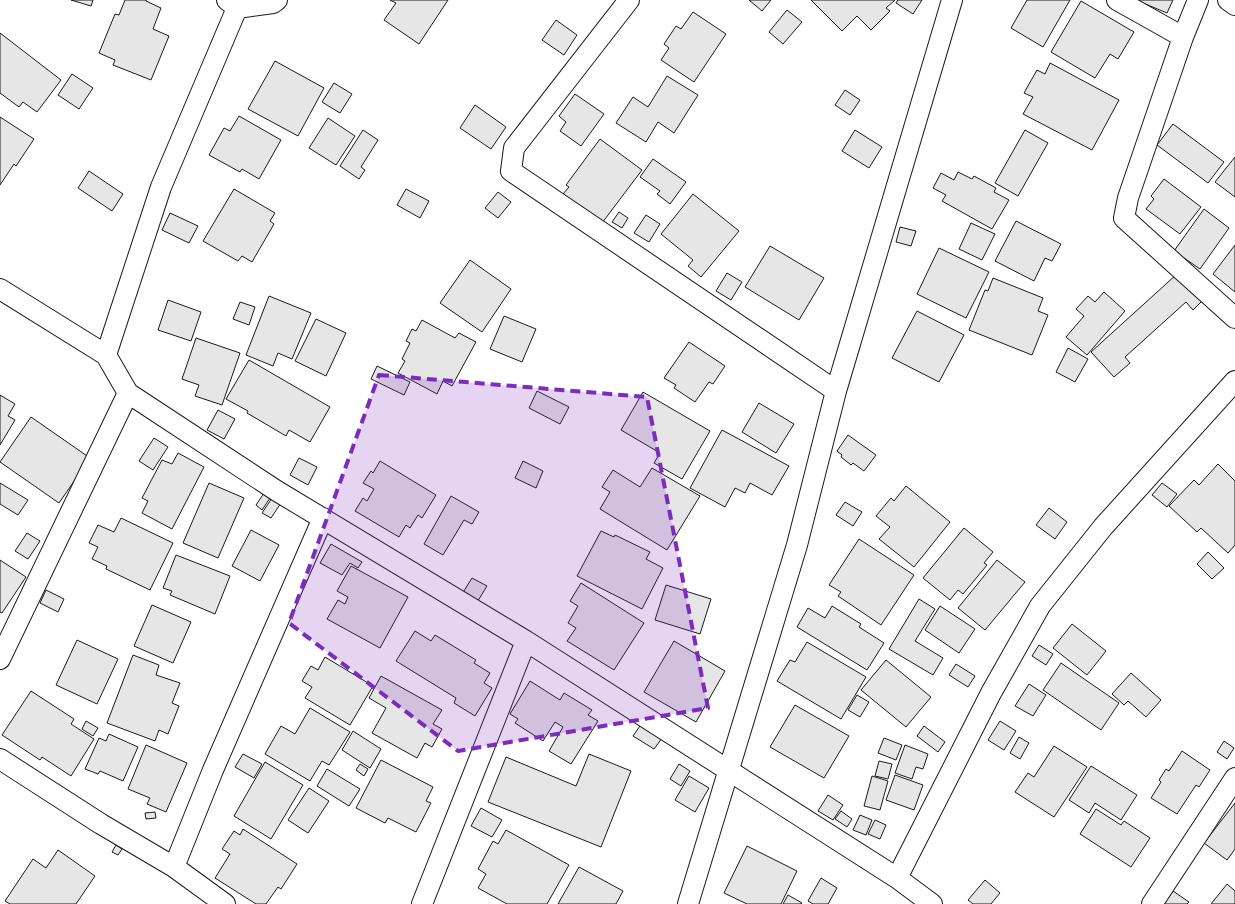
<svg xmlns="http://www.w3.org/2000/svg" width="1235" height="904" viewBox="0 0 1235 904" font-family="'Varela Round',sans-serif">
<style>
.building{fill:#e6e6e6;stroke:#1a1a1a}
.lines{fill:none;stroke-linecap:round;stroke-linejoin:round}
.minor-casing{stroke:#1a1a1a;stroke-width:22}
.minor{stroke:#fff;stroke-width:20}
.marked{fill:#7b2cbf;fill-opacity:0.2;stroke:#7b2cbf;stroke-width:4;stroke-dasharray:10 6;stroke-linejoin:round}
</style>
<rect width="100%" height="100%" fill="#fff"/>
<path class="building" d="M71,0H93L91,6Z
M125,0H146V1L161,8L153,29L169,36L151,80L113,65L115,60L99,53L115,14L119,15Z
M390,0H448L419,44L384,20L396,3Z
M749,0H771L762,11Z
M811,0H895L886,8L890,11L871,30L857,16L842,31Z
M898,0H922L913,14L896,3Z
M1027,0H1070L1043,47L1011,28Z
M1136,0H1173L1167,13Z
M1081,1L1134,32L1118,59L1110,54L1095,78L1051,52Z
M787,10L802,22L783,44L769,32Z
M693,12L726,34L694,82L661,60L669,48L664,44L676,26L681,29Z
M556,20L577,35L564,55L542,40Z
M0,33L61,80L37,112L23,102L19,107L0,93Z
M275,61L324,88L298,136L248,109Z
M1050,63L1119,100L1092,150L1023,114L1033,97L1024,93L1037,70L1045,74Z
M72,74L93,88L79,109L58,95Z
M667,76L698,95L674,133L658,122L646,142L616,123L633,97L648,107Z
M334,83L352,94L340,113L322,102Z
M845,90L860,100L850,115L835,105Z
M575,94L604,114L581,146L560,131L566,122L559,116Z
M475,105L506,127L491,149L460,128Z
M239,116L281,140L259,179L242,169L240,172L209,155L224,128L230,131Z
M0,117L34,139L16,166L14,164L0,185Z
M328,118L355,136L336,165L309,148Z
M1173,124L1224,162L1208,183L1157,145Z
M363,130L378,140L361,167L365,170L359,179L340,166Z
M855,130L882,147L869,168L842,151Z
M1025,130L1048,143L1018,196L995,183Z
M600,139L642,170L602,223L563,194L569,187L566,185Z
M1235,157V197L1215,182Z
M653,159L686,182L670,204L657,194L660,191L640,177Z
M89,171L123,194L112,211L78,188Z
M958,172L972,179L974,176L996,188L994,192L1009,200L992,229L942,201L946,195L933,188L941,173L954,180Z
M1164,179L1201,207L1180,234L1146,209L1154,199L1151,196Z
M234,189L275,213L270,221L274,224L252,262L242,256L238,261L203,241Z
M406,189L429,201L420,218L397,205Z
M498,192L511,202L498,218L485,208Z
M693,194L739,231L701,277L688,266L693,260L661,234Z
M1204,209L1229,228L1200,269L1174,251Z
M619,212L628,218L622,228L612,222Z
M170,213L198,226L189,243L162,230Z
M646,215L660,224L649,242L634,233Z
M1016,221L1061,244L1052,261L1045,258L1034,281L995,261Z
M971,223L995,234L982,260L959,249Z
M900,227L916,231L911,246L896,242Z
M1235,245V292L1213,274Z
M770,246L824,278L799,320L745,287Z
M939,248L989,272L966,318L917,294Z
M470,260L511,289L482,332L440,303Z
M727,273L742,282L731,300L716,291Z
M1177,274L1202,301L1193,310L1186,302L1125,357L1130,363L1114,377L1091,352Z
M993,278L1043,298L1038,311L1048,315L1032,355L969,330L985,290L988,291Z
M1104,292L1125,311L1087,355L1066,337L1084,316L1076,309L1088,296L1095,302Z
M269,296L311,313L292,359L278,353L273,366L246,355Z
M168,300L201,312L191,341L158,330Z
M240,302L255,307L249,325L233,319Z
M917,311L964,335L939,382L892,358Z
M504,316L536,329L522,362L490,349Z
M316,319L346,333L326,376L295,361Z
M422,320L455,338L459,333L476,342L452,386L443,381L437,394L398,373L405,361L402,359L410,343L406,341L412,329L416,331Z
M196,338L240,353L222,405L195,396L199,385L182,379Z
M689,342L725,366L713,384L709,382L695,402L674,388L676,385L664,378Z
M1068,348L1088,359L1075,382L1056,372Z
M249,360L330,407L310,442L289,430L286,436L247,413L248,411L226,399Z
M377,366L410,382L404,395L371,379Z
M537,391L569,407L560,424L529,408Z
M643,392L710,431L682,479L654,463L660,453L621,430Z
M0,395L15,404L8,416L15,420L0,445Z
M759,403L794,424L776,453L742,432Z
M218,410L235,419L224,439L207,430Z
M31,417L90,458L59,503L0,462Z
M722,430L789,466L772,495L750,483L745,493L735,488L725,507L690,488Z
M848,435L876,455L864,471L853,463L851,465L841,457L842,455L837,451Z
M154,438L168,447L153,470L139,461Z
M178,453L204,467L172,529L142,513L148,501L142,498L162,460L172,464Z
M299,458L317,467L308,485L290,475Z
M380,461L436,495L422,518L418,515L410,528L406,525L399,537L355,511L363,498L367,501L374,489L363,483L371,471L373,473Z
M523,461L543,471L536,488L515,478Z
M1218,464L1235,481V545L1228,553L1201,528L1197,532L1169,506L1194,480L1199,485Z
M652,468L700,496L667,550L600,509L610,492L602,487L613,470L640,487Z
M0,483L28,500L18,515L0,504Z
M209,483L244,498L218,558L183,543Z
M1162,483L1177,494L1167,507L1152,495Z
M906,486L950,522L914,567L879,539L890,527L876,516L891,498L894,501Z
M264,493L270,498L262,510L256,505Z
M451,496L479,512L472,524L464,520L443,555L424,544Z
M272,498L281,503L271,518L262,513Z
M845,502L862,512L853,526L836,515Z
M1049,508L1067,522L1055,539L1036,525Z
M121,518L173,543L150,590L106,569L107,566L92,559L98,547L89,543L98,525L114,532Z
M964,528L993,552L984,563L987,565L963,594L958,590L950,600L923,578Z
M251,530L279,545L260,581L232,566Z
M601,531L614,537L615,535L650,552L646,559L663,568L642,609L577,576Z
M27,533L40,541L28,559L15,551Z
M859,539L914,575L881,625L838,596L841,592L829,585Z
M331,544L362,562L358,568L350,563L342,575L320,563Z
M1208,552L1224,568L1212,579L1197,564Z
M176,555L230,576L215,614L170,595L172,591L163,588Z
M0,560L26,577L2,613L0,612Z
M997,560L1025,582L985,630L958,608Z
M351,566L408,597L380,648L327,619L338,600L345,604L348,597L337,591Z
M472,578L487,586L476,604L462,594Z
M581,583L644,623L614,670L567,641L576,628L568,623L578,606L570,601Z
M666,585L711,599L700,634L655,620Z
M46,590L64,599L58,612L40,603Z
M919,599L935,609L915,641L943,658L933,675L889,649Z
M152,605L191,622L173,663L134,646Z
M832,606L861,624L859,627L884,643L867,670L797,627L808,608L825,618Z
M940,606L975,629L959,653L925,630Z
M1072,624L1106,651L1087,675L1053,648Z
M415,631L431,641L435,635L476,660L474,663L490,673L484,683L492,688L475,716L454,703L456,698L396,661Z
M77,640L118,659L97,704L56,685Z
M674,641L725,671L696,722L644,692Z
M807,642L866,677L841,719L777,681L790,660L795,662Z
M1039,645L1053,654L1046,665L1032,656Z
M133,655L159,665L156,675L180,683L172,703L179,706L168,734L159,730L155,741L107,723Z
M325,657L373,686L350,725L305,698L312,687L302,681L311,666L318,670Z
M886,660L931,697L906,727L861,690Z
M1061,663L1119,703L1101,730L1043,690Z
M956,664L975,676L968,687L949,675Z
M1131,673L1161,700L1146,717L1128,701L1124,705L1112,694Z
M381,676L442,710L433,724L442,729L432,747L425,743L417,758L372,733L386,708L369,698Z
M530,681L560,700L564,693L592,710L588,715L598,721L571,764L549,751L563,727L555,722L543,741L515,723L518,719L510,714Z
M1029,684L1046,695L1033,716L1015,706Z
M31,691L74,719L71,724L94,739L71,776L42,757L40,760L2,735Z
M857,695L869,702L860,717L848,710Z
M795,705L849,736L824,778L770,747Z
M310,708L350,732L329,765L322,761L310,781L265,754L281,726L295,734Z
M644,720L665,734L654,749L633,736Z
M86,721L98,728L93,736L82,729Z
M1000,721L1016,731L1004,750L988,740Z
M924,726L945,742L938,752L917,736Z
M353,731L381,749L370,768L342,750Z
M109,734L138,747L123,781L100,771L98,774L85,769L99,738L106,741Z
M1019,737L1029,743L1020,759L1010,753Z
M884,738L902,745L896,760L878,753Z
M1224,741L1234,748L1227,759L1217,752Z
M146,745L187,763L166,812L147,804L150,798L128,789Z
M905,745L928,754L923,769L916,767L912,779L895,773Z
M1054,746L1087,767L1054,817L1015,792L1028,773L1034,777Z
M1182,751L1210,770L1199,787L1196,785L1177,814L1151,798L1161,782L1159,780L1166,769L1169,771Z
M243,754L262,764L254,778L235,767Z
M589,754L631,771L601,847L488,802L506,757L576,786Z
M381,760L433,787L426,801L431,803L416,832L388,818L385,823L356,808Z
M879,761L892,764L888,779L875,776Z
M265,762L303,785L271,839L234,816Z
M360,764L368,769L364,776L356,770Z
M679,764L690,771L681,786L670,779Z
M1091,766L1137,795L1121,820L1095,803L1089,813L1069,800Z
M327,769L360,789L349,806L317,786Z
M895,775L923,785L914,810L886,800Z
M689,776L709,788L695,812L675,800Z
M872,776L888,781L880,810L864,806Z
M309,788L329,801L308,833L288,820Z
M828,795L843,805L833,820L818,811Z
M1235,803V849L1227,860L1204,843Z
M481,808L502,820L492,837L471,826Z
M1096,809L1121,825L1124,821L1150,838L1131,867L1080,834Z
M841,811L852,819L847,827L835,819Z
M155,812L156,818L146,819L145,813Z
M860,815L872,820L866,835L853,830Z
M875,820L886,825L880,839L868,834Z
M243,829L297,864L281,889L278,887L266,904H256L215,878L230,854L222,849L234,831L240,835Z
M506,830L569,865L547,904H507L478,888L486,874L478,869L493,841L498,844Z
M116,845L122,849L118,855L112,852Z
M747,846L797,871L781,904H747L724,893Z
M58,850L95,876L76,904H10L5,901L33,859L46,868Z
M579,867L623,891L616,904H558Z
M821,878L837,888L828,904H813L808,901Z
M985,880L1000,893L991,904H973L968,900Z
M1227,884L1235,891V904H1211Z
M1173,891L1189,902L1187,904H1163Z
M788,895L802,903L801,904H783Z"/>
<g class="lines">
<defs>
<path id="minor" d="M227,0L237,8L273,3L277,0
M629,0L514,148L511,171L836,391
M1117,0L1183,37
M1198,0L1183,37L1128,198L1124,218L1235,318
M1228,0L1235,5
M0,289L106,355L128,393L277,491L526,641L897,878L932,904
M106,355L161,187L237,8
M0,659L128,393
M0,759L101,824L174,867L225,904
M174,867L213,770L323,518
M897,878L991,693L1040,606L1103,527L1235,381
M422,904L526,641
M688,904L797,545L836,391L952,0
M1152,904L1235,778"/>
</defs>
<use href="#minor" class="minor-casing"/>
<use href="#minor" class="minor"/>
</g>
<path class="marked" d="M379,375L647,397L708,708L458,751L289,623Z"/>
</svg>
